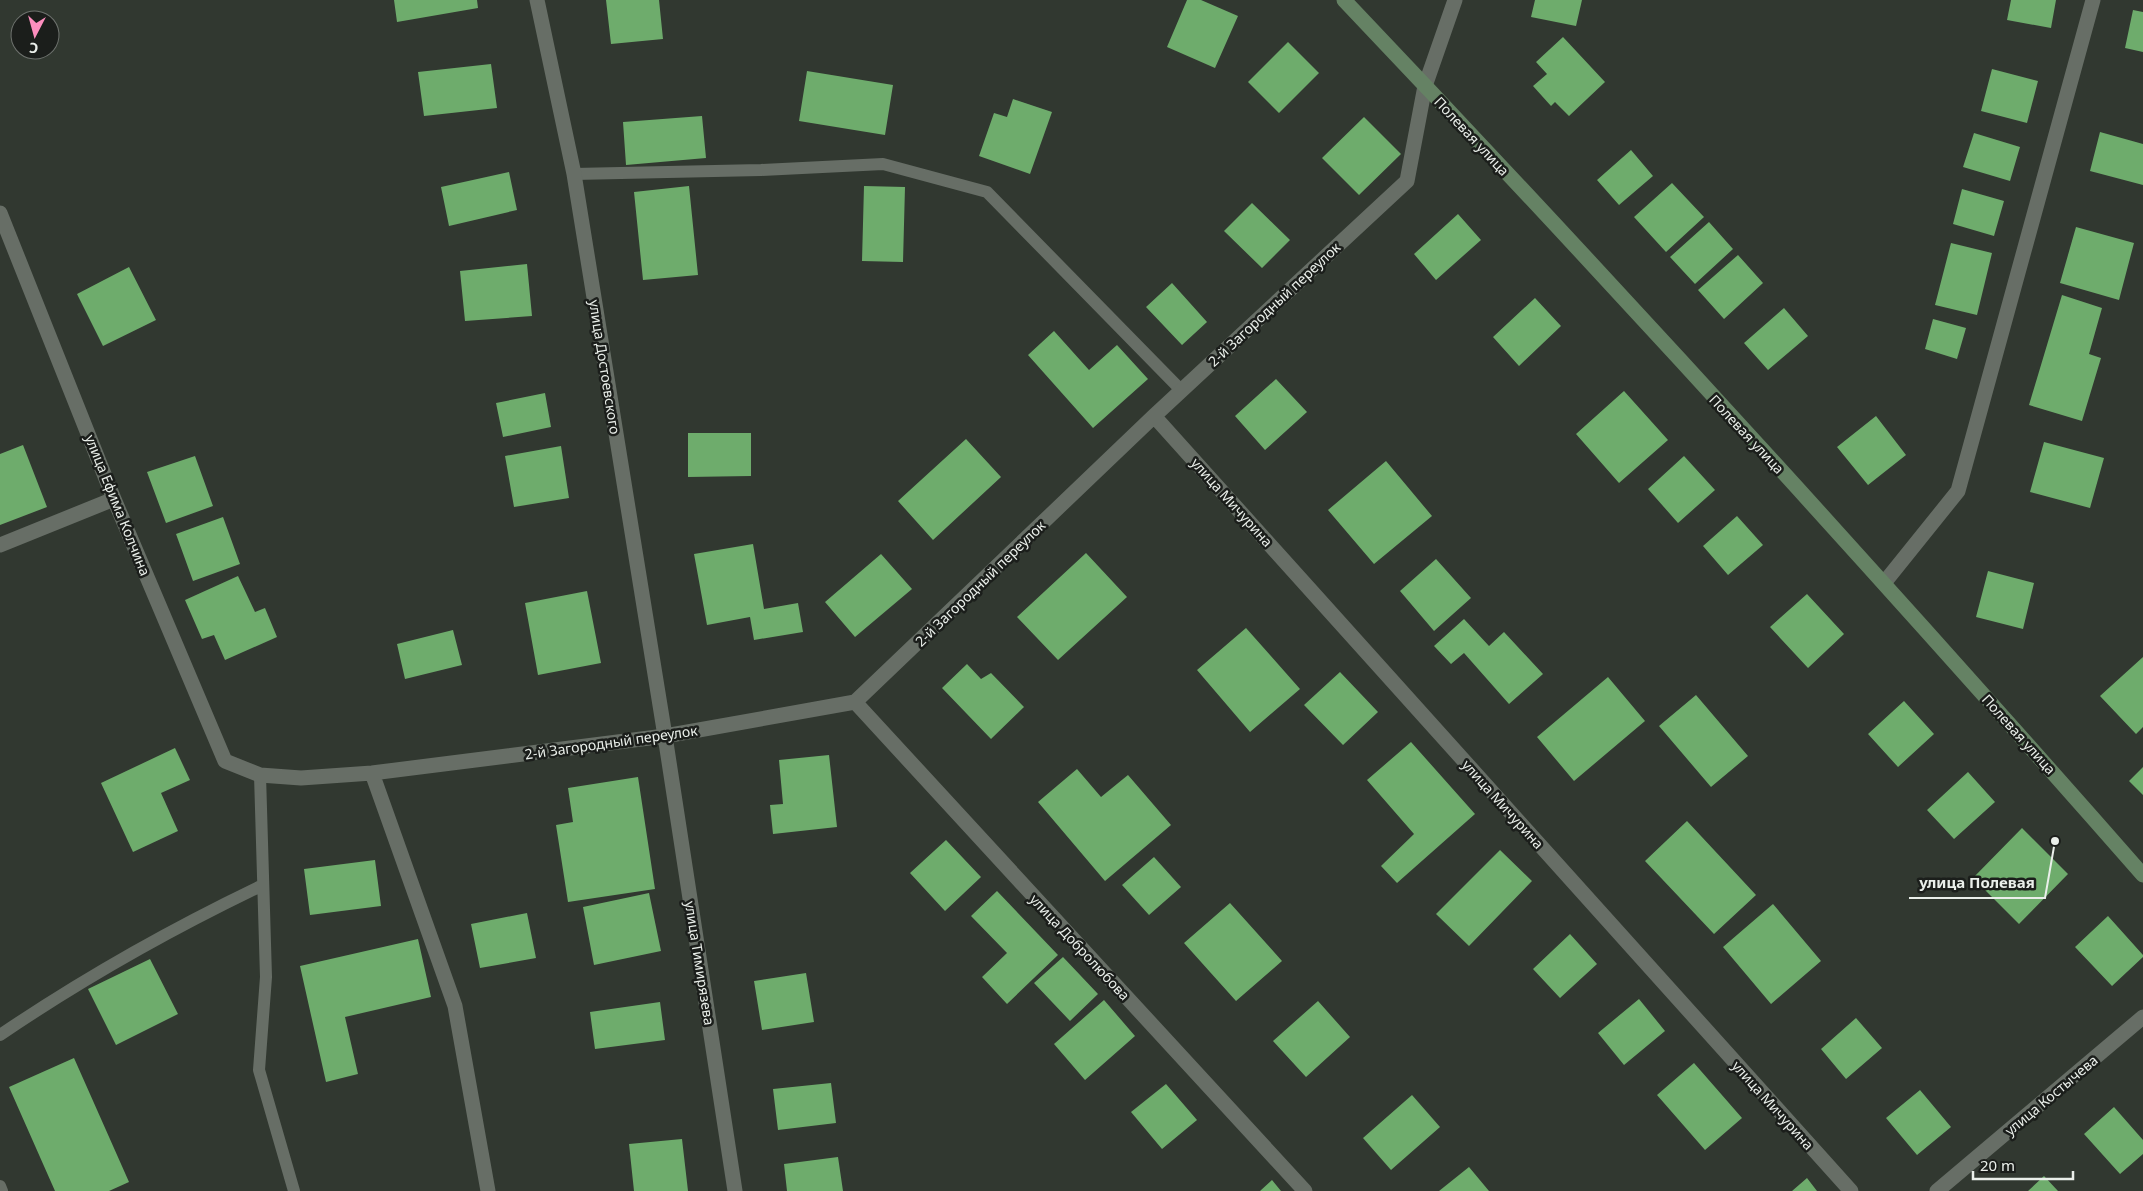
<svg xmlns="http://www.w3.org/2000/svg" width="2143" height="1191" viewBox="0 0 2143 1191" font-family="'Noto Sans',sans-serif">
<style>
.building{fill:#6eac6c}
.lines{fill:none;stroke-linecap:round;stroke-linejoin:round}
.service{stroke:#676e66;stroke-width:12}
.minor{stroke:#676e66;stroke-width:15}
.secondary{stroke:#658264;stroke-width:15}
.labels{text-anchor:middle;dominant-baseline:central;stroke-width:5;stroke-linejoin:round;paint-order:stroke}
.street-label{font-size:14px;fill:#eaefea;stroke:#1b1e1b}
.leader{fill:none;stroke:#eaefea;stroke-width:2}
.callout-dot{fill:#eaefea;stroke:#1b1e1b;stroke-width:2}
.callout-label{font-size:15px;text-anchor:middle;font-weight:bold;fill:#eaefea;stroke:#1b1e1b;stroke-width:5;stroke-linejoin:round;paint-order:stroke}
</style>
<rect width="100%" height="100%" fill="#313830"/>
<path class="building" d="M394,0H477L478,8L397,22Z
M606,0H659L663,39L611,44Z
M1187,0H1201L1238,16L1215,68L1167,47Z
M1535,0H1582L1576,26L1531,17Z
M2011,0H2056L2051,28L2007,20Z
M2133,10L2143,12V52L2125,48Z
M1563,37L1605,82L1569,116L1555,102L1551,106L1533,86L1547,74L1536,62Z
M1288,42L1319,73L1279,113L1248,82Z
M491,64L497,108L424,116L418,72Z
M1992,69L2038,81L2027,123L1981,111Z
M807,71L893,85L885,135L799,121Z
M1013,99L1052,112L1030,174L979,156L994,113L1007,117Z
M702,116L706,158L626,165L623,122Z
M1364,117L1401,154L1359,195L1322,158Z
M2100,132L2143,144V185L2090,171Z
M1974,133L2020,147L2010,181L1963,167Z
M1631,150L1653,176L1619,205L1597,180Z
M509,172L517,210L449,226L441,187Z
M1672,183L1704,217L1666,252L1634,217Z
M689,186L698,275L643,280L634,192Z
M864,186L905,187L903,262L862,261Z
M1962,189L2004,201L1994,236L1953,224Z
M1252,203L1290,240L1262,268L1224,231Z
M1458,214L1481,240L1436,280L1414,254Z
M1709,222L1733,249L1695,284L1670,257Z
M2076,227L2134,243L2119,300L2060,283Z
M1951,243L1992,253L1977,315L1935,305Z
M1738,255L1763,283L1724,319L1698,290Z
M527,264L532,316L465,321L460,271Z
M129,267L156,320L103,346L77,294Z
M1172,283L1207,322L1182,345L1146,307Z
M2062,295L2102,308L2089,354L2101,358L2082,421L2029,405Z
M1535,298L1561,326L1519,366L1493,337Z
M1784,308L1808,336L1768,370L1744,343Z
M1933,319L1966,328L1957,359L1925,349Z
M1054,331L1089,370L1117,345L1148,379L1093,428L1028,355Z
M1276,379L1307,412L1265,450L1235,416Z
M1624,391L1668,440L1619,483L1576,434Z
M545,393L551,427L503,437L496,403Z
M1876,416L1906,455L1868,485L1837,447Z
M688,433H751V476L688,477Z
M966,439L1001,477L933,540L898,501Z
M2044,442L2104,458L2090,508L2030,492Z
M23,445L47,507L0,525V454Z
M561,446L569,498L514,507L505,456Z
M195,456L213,506L166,523L147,472Z
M1684,456L1715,490L1678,523L1648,489Z
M1386,461L1432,516L1374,564L1328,510Z
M1737,516L1763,545L1728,575L1703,546Z
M223,517L240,564L193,581L176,534Z
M753,544L764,609L798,603L803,632L754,640L750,617L707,625L694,554Z
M1086,553L1127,597L1058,660L1017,617Z
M881,554L912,589L855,637L825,602Z
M1436,559L1471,598L1434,631L1400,591Z
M1988,571L2034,583L2023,629L1976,617Z
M238,576L255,612L265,608L277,637L225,660L214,635L202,639L185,600Z
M587,591L601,663L538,675L525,603Z
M1807,594L1844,634L1808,668L1770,627Z
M1464,619L1489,646L1504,632L1543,674L1509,704L1464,653L1451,664L1434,646Z
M1246,628L1300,689L1250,732L1197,670Z
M453,630L462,665L405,679L397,644Z
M2143,657V727L2136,734L2100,696Z
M967,664L981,679L991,673L1024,707L991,739L942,688Z
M1340,672L1378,712L1343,745L1304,705Z
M1608,677L1645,721L1574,781L1537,737Z
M1696,695L1748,756L1711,787L1659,726Z
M1904,701L1934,734L1898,767L1868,734Z
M1411,742L1475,814L1397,883L1381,866L1414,834L1367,780Z
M175,748L190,780L161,793L178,831L133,852L101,783Z
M829,755L837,827L773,834L770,805L783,804L779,760Z
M2143,767V795L2129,781Z
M1077,769L1101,797L1128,775L1171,825L1105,881L1038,802Z
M1968,772L1995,802L1954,839L1927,810Z
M638,777L655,889L568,902L556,825L573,822L568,788Z
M1687,821L1756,895L1714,934L1645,861Z
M2022,828L2068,874L2019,924L1973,878Z
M946,840L981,877L945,911L910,873Z
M1500,850L1532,881L1469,946L1436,914Z
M1154,857L1181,887L1149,915L1122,885Z
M375,860L381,906L310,915L304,869Z
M997,891L1058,955L1007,1004L982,977L1007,953L971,916Z
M649,893L661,951L594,965L583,907Z
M1230,903L1282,961L1236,1001L1184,943Z
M1773,904L1821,961L1771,1004L1723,947Z
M527,913L536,958L480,968L471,924Z
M2108,916L2143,955V957L2112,986L2075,947Z
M1570,934L1597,964L1560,998L1533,969Z
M418,939L431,997L345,1017L358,1074L326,1082L300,966Z
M1063,957L1098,994L1070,1021L1034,983Z
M150,959L178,1014L116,1045L88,989Z
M806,973L814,1022L762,1030L754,981Z
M1639,999L1665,1031L1624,1065L1598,1033Z
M1104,1000L1135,1036L1085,1080L1054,1044Z
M1318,1001L1350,1037L1306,1077L1273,1041Z
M660,1002L665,1040L595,1049L590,1012Z
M1856,1018L1882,1048L1846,1079L1821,1049Z
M74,1058L129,1182L109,1191H55L9,1087Z
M1694,1063L1742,1118L1705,1150L1657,1095Z
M831,1083L836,1123L778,1130L773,1089Z
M1166,1084L1197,1120L1162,1149L1131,1112Z
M1920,1090L1951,1127L1917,1155L1886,1118Z
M1412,1095L1440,1127L1391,1170L1363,1138Z
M2114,1107L2143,1140V1154L2120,1174L2084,1134Z
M682,1139L688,1191H634L629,1144Z
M838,1157L843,1191H787L784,1164Z
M1469,1167L1489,1191H1439Z
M2044,1176L2058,1191H2028Z
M1807,1178L1817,1191H1792Z
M1272,1180L1281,1191H1260Z"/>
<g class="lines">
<path class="service" d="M574,174L761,170L883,164L987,192L1182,391
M260,775L266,977L259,1070L294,1191
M0,1035C84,978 171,929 263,885
M0,1186L2,1191"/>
<path class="minor" d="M537,0L574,174L665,736L735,1191
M0,213L114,499L225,761L260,775L301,778L372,773L665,736L855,702L1154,416L1407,181L1425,86L1455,0
M1154,416L1851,1191
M0,545L114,499
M1884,583L1958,491L2093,0
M855,702L1305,1191
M372,773L455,1006L488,1191
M1937,1191L2143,1017"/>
<path class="secondary" d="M1344,0C1616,286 1882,578 2143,875"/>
</g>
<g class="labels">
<g class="street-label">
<text transform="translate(1472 136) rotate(47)">Полевая улица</text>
<text transform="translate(1274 304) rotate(-43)">2-й Загородный переулок</text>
<text transform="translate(605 367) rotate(81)">улица Достоевского</text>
<text transform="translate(1747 434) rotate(47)">Полевая улица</text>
<text transform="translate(1232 502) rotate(48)">улица Мичурина</text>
<text transform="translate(118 505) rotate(68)">улица Ефима Колчина</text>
<text transform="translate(980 583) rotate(-44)">2-й Загородный переулок</text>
<text transform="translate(2019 734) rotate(48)">Полевая улица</text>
<text transform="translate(611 742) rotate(-8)">2-й Загородный переулок</text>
<text transform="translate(1503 804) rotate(48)">улица Мичурина</text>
<text transform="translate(1080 947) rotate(47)">улица Добролюбова</text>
<text transform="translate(700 963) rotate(81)">улица Тимирязева</text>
<text transform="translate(2051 1095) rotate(-40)">улица Костычева</text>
<text transform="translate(1773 1105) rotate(48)">улица Мичурина</text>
</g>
</g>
<path class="leader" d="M2055 841L2045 898H1909"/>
<circle class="callout-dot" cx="2055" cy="841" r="5"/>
<g class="callout-label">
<text x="1977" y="888">улица Полевая</text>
</g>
<g transform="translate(35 35) rotate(186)"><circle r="24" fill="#1b1e1b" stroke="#6e726e"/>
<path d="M0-4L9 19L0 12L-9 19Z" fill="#fd8ebe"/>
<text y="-8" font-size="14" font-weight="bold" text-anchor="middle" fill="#eaefea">С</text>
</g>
<path d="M1973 1171v8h100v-8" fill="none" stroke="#eaefea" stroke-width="2.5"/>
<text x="1980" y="1171" font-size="15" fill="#eaefea" stroke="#1b1e1b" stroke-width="4" paint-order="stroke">20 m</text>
</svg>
